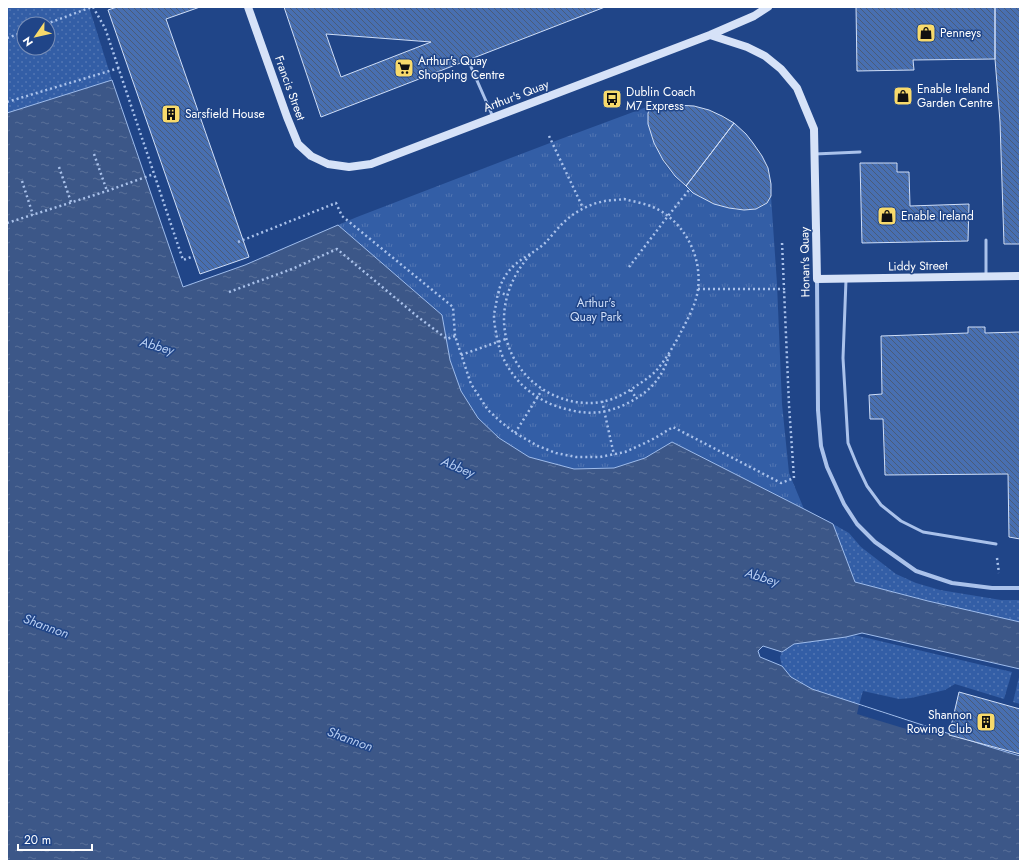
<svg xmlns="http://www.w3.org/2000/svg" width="1027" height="868" viewBox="0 0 1027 868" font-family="Jost,sans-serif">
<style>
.grass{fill:url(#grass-dots);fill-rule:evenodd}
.park{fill:url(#park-tufts)}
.water{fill:url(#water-ripples);stroke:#9ebcec}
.pier{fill:#204588}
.building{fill:url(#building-back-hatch);stroke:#cfdef8;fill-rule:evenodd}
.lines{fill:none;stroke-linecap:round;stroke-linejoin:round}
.path{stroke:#aac2eb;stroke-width:2.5;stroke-dasharray:2 3;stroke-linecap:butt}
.service{stroke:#aac2eb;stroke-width:3}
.minor{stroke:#aac2eb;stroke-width:4}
.secondary{stroke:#d6e2f8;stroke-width:8}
.labels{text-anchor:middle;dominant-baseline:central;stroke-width:3;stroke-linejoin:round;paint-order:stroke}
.poi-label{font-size:12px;fill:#fff;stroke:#204588;text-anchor:start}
.street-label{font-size:12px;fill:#fff;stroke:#204588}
.park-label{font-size:12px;fill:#cfdef8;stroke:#204588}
.water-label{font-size:13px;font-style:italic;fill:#b6cdf2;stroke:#204588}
</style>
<defs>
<pattern id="grass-dots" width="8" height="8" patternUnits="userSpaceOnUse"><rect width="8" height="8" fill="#335ea6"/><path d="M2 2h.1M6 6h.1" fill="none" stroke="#5276b3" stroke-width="1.8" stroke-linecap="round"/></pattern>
<pattern id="park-tufts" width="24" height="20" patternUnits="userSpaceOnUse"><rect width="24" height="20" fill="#335ea6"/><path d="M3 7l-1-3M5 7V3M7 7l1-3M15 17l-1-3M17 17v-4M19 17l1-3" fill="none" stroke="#5276b3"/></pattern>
<pattern id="water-ripples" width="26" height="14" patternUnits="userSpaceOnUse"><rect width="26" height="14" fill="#3c5788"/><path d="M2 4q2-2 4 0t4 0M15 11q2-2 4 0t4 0" fill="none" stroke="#59709a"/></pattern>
<pattern id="building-back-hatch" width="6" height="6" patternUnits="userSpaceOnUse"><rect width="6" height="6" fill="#486fb1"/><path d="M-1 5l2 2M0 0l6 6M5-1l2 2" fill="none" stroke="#4a5c79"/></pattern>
</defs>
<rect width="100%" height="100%" fill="#204588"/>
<path class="grass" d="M7,7H89L112,80L7,113ZM24,24H48V48H24Z
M833,524L849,533L861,547L896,574L916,583L940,590L1001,600H1020V624L855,582Z
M854,635L1012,672L1004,699L955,684L945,690L911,698L899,699L863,691L859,705L812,689L791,677L782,666L780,657L782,652L794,644L846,637Z
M1020,673V704L1013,702Z"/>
<path class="park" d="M652,105C645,118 648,125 653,137C657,152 665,166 675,177C681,183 687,189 694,193C711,205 747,218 766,204C768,202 770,199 771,196L777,284L782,404L789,473L804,509L672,442L645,458L614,468L574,469L529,457L499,438L478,418L461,391L450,360L442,315L338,225L357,217L550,143Z"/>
<path class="water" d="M112,80L183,287L245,265L338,225L442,315L450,360L461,391L478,418L499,438L529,457L574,469L614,468L645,458L672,442L804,509L833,524L855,582L928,601L1020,622V669L862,633L846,637L794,644L782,652L763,646L758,651L760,657L782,666L791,677L812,689L990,747L1020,756V861H7V113Z"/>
<path class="pier" d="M859,705L929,728L926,735L857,714Z"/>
<path class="building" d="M117,7H200L166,19L249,257L200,274L108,10Z
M284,7H605L321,117ZM326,34L431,42L341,77Z
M856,7H995V59L913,60L914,70L857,71Z
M995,7H1020V244H1004L1000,122L995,59Z
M652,105H676L694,106L709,110L722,116L734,123L686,186L675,176L663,160L654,143L648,124V113Z
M734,123L746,134L753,143L762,156L768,168L771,184V196L767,203L756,209L744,210L729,208L714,204L693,193L686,186Z
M860,163H897V172H909L910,206L969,204L968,241L862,243Z
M968,327H985V333L1020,332V539L1009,537L1008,474L885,475L883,419H870L869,395L882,394L881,336L968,333Z
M959,692L1020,709V754L949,735Z"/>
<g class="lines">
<path class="path" d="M93,7L105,28L183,260L194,256
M46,24L92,7
M7,38L24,32
M7,102L119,68
M549,136L583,208
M94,154L107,191
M59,167L71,202
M22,181L33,215
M624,199C635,202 649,204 659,210C686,225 702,258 698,289C696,305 687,320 680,334C674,345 668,356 660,366C655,373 647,379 639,384C632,389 624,394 615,398C588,409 556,401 534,383C493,347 496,292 531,254C535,250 540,248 544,244C550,238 556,230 562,224C574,212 589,204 605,201C611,200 618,200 624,199Z
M7,223L107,191L154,174
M238,242L336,203L342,216L453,307L455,336L471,384L488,410L501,422L515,433L538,446L556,453L576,457H600L625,452L643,444L655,438L673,427L781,483L794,478L789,405L784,289
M530,254C508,267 499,280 496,305C495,309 494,313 494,317C494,322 495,327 496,332C501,372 531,402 570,410C590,415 607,413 626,404C650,392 662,379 670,353
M629,267L668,216L689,190
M698,289H784L782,242
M229,292L292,269L337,249L418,317L447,339L455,336
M498,292L507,295
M461,355L506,339
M631,390L636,398
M602,401L614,455
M515,433L542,390
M997,558L999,573"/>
<path class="service" d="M468,60L493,117
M815,154L860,152
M986,240V276
M846,280L843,358L848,443L857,465L867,486L881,505L901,521L923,532L996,544"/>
<path class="minor" d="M817,279L818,410L821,446L827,467L844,504L857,524L875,542L916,571L952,583L992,588H1020"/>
<path class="secondary" d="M248,7L287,117L298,144L311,156L328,164L349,167L371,164L710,35L754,16L768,7
M710,35L747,47L765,56L781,69L797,88L814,129L817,279L1020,276"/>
</g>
<defs>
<symbol id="shop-square" viewBox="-11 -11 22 22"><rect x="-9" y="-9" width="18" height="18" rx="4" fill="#f8da6b" stroke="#204588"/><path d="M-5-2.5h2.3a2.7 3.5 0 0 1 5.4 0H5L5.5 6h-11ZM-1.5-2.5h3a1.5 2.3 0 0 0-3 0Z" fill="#111"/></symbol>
<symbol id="supermarket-square" viewBox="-11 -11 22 22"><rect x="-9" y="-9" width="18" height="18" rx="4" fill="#f8da6b" stroke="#204588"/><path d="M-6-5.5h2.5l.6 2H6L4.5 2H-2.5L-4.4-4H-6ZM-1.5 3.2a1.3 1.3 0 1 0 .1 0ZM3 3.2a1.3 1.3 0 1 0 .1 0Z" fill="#111"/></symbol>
<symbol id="bus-square" viewBox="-11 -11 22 22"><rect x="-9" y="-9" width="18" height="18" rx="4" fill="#f8da6b" stroke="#204588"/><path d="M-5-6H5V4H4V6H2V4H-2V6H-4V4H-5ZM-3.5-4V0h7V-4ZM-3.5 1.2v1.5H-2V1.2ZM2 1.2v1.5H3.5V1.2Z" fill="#111"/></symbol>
<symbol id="building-square" viewBox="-11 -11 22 22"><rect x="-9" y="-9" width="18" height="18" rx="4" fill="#f8da6b" stroke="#204588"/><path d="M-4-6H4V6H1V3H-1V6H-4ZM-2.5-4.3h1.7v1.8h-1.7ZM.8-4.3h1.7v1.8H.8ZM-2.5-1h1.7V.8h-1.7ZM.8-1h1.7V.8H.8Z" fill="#111"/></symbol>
</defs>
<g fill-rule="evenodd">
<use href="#shop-square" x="915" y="22" width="22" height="22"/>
<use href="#supermarket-square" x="393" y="57" width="22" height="22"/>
<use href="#shop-square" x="892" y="85" width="22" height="22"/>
<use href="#bus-square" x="601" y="88" width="22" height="22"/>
<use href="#building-square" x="160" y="103" width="22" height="22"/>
<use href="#shop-square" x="876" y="205" width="22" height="22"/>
<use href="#building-square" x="975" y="711" width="22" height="22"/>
</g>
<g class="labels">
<g class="poi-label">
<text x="940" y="33">Penneys</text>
<text x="418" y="61">Arthur's Quay<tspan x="418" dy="14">Shopping Centre</tspan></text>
<text x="917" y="89">Enable Ireland<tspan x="917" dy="14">Garden Centre</tspan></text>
<text x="626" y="92">Dublin Coach<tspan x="626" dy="14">M7 Express</tspan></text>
<text x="185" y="114">Sarsfield House</text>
<text x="901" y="216">Enable Ireland</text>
<text x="972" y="715" text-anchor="end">Shannon<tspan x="972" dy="14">Rowing Club</tspan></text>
</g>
<g class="street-label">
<text transform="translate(290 88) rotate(70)">Francis Street</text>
<text transform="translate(516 96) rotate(-21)">Arthur's Quay</text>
<text transform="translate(805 262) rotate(-91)">Honan's Quay</text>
<text transform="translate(918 266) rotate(-1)">Liddy Street</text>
</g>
<g class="park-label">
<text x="596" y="303">Arthur's<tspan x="596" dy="14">Quay Park</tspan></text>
</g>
<g class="water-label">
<text transform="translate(157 346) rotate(16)">Abbey</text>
<text transform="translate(458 467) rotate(23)">Abbey</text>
<text transform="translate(762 577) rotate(17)">Abbey</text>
<text transform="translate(46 626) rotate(20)">Shannon</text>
<text transform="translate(350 739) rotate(20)">Shannon</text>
</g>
</g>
<rect width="1027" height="868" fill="none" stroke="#ffffff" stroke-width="16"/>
<g transform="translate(36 36) rotate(236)"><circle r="19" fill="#204588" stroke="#798fb8"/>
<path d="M0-3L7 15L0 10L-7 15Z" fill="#f8da6b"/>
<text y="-6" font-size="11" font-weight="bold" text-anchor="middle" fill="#ffffff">N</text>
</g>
<path d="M18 844v6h74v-6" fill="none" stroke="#ffffff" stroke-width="2"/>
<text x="24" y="844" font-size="12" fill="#ffffff" stroke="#204588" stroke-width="3" paint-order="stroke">20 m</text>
</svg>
